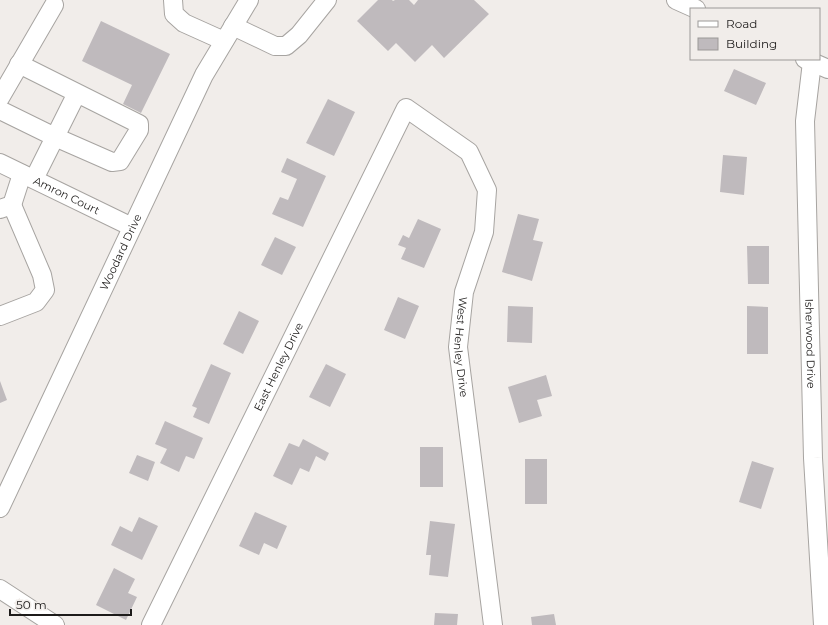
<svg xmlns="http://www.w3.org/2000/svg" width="828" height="625" viewBox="0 0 828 625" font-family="Montserrat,sans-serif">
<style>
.building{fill:#bfbabd}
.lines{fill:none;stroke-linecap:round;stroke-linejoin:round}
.minor-casing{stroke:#a7a4a1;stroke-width:20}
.minor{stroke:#fff;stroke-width:18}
.labels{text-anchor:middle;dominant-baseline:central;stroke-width:3;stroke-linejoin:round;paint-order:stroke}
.street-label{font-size:11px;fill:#1d1b1a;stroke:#f1edea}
</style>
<rect width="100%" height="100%" fill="#f1edea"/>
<path class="building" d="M378,0H392L393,1L395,0H409L414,5L418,0H474L489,14L444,58L432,45L415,62L396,43L388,51L357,21Z
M101,21L170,54L141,113L123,104L132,85L82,61Z
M734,69L766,83L756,105L724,91Z
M328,99L355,112L334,156L306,143Z
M723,155L747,157L744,195L720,192Z
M287,158L326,176L303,227L272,214L280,197L288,200L297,179L281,172Z
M518,214L539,219L533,240L543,242L532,281L502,272Z
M418,219L441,229L424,268L401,259L406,248L398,245L403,235L409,238Z
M275,237L296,247L282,275L261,265Z
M747,246H769V284H748Z
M398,297L419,306L405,339L384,330Z
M508,306L533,307L532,343L507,342Z
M747,306L768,307V354H747Z
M239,311L259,321L243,354L223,344Z
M211,364L231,373L209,424L193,417L197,408L192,406Z
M326,364L346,374L330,407L309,397Z
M546,375L552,396L537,400L542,416L519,423L508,387Z
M0,381L7,400L0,403Z
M165,421L203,438L194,459L186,456L179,472L160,463L167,449L155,444Z
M303,439L329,453L325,461L316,456L309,472L300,468L292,485L273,476L289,443L299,447Z
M420,447H443V487H420Z
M137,455L155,462L148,481L129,473Z
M525,459H547V504H525Z
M752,461L774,468L761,509L739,502Z
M255,512L287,526L277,549L264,543L259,555L239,546Z
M139,517L158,526L142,560L111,545L120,526L132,532Z
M430,521L455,524L448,577L429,575L431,555H426Z
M114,568L135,579L128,593L137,597L126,620L96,605Z
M435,613L458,614L457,625H434Z
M554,614L556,625H532L531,617Z"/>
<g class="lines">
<defs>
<g id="minor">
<path d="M173,0L174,14L184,23L224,41"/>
<path d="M676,0L696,9"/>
<path d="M233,26L275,46H286L299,35L327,0"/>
<path d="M805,59L828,69"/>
<path id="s1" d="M812,62L805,121L813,458L823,625"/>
<path d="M19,64L139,124V130L120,161L112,162L55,137L77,93"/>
<path d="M0,98L54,5"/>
<path d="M0,110L55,137L34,179"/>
<path id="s2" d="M0,163L132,227"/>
<path d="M0,209L12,205L22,174"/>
<path d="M0,316L36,302L45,290L42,275L12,205"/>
<path id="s3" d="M0,508L204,75L249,0"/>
<path d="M0,589L55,625"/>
<path id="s4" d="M151,625L406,108L469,152L487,190L484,232L464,292L458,347L493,625"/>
</g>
</defs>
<use href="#minor" class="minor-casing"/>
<use href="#minor" class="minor"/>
</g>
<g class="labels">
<g class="street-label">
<text stroke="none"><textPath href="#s2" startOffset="74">Amron Court</textPath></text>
<text stroke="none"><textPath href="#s3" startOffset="283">Woodard Drive</textPath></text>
<text stroke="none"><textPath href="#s1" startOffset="282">Isherwood Drive</textPath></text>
<text stroke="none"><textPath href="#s4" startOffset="856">West Henley Drive</textPath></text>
<text stroke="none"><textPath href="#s4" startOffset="288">East Henley Drive</textPath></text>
</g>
</g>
<rect x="690" y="8" width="130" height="52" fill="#f1edea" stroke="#9c9997"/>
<rect x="698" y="21" width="20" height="6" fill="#ffffff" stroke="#9c9997"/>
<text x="726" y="28" font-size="12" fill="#1d1b1a">Road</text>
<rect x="698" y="38" width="20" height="12" fill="#bfbabd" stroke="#9c9997"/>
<text x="726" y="48" font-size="12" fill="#1d1b1a">Building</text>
<path d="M10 609v6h121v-6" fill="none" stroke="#1d1b1a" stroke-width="2"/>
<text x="16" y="609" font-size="12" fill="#1d1b1a" stroke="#f1edea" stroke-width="3" paint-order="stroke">50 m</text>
</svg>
